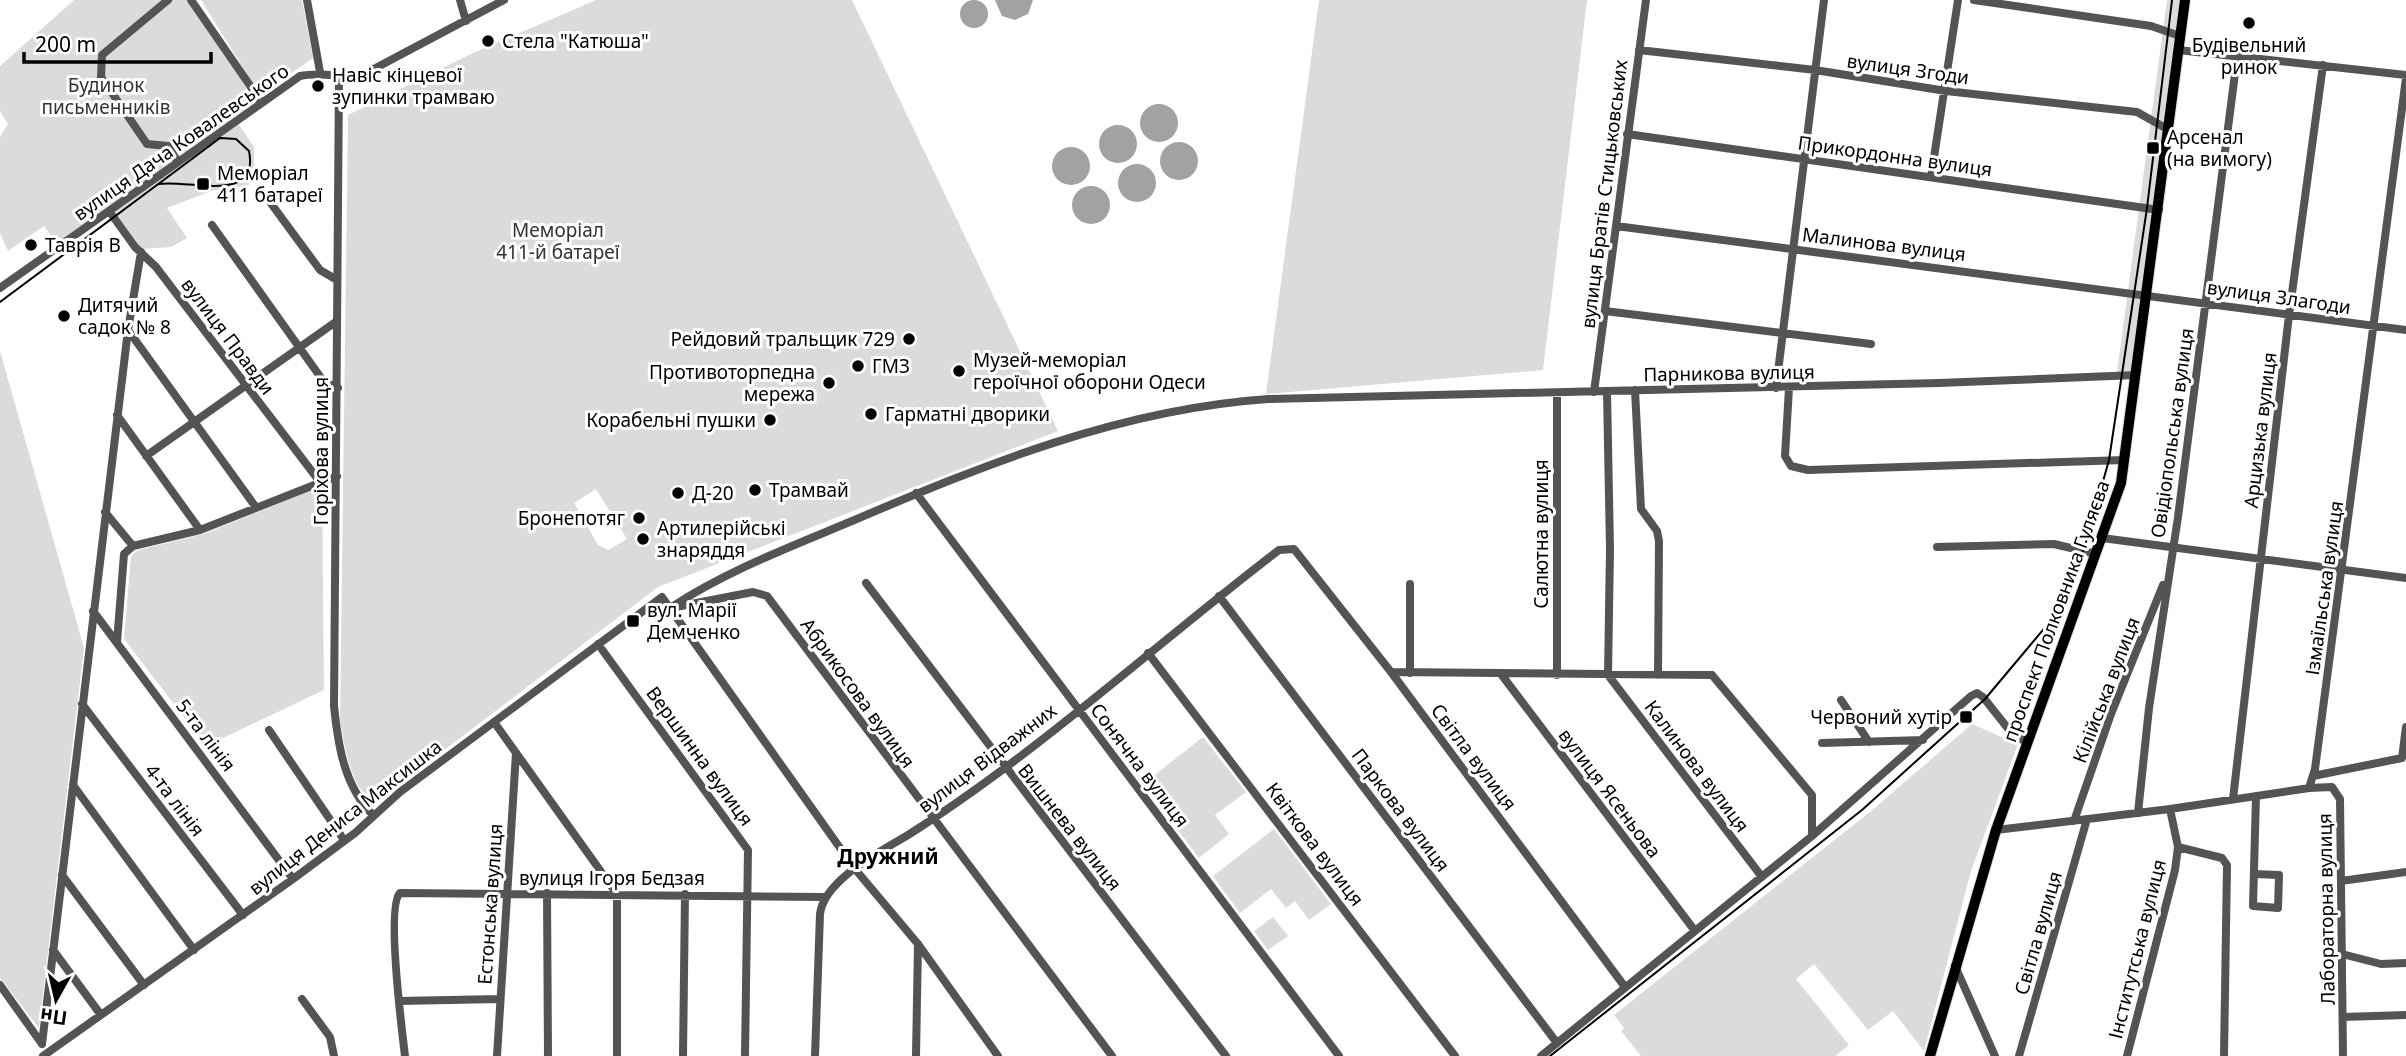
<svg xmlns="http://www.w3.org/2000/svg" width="2406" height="1056" viewBox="0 0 2406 1056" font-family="'Noto Sans',sans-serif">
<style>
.green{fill:#dbdbdb;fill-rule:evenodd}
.water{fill:#a2a2a2}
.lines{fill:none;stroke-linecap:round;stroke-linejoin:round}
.major-casing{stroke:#dbdbdb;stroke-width:12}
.minor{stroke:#545454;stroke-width:8}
.major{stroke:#000;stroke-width:10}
.tram{stroke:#000;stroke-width:2}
.poi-dot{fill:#000;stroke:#fff;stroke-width:2.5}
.labels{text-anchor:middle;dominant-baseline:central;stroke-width:6;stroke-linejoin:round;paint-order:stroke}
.poi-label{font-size:19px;fill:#000;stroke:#fff;text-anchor:start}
.street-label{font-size:19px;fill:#000;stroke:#fff}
.park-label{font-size:19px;fill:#323232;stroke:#fff}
.neighbourhood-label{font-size:21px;font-weight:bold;fill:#000;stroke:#fff}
</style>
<rect width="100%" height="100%" fill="#fff"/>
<path class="green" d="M74,0H187L258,103L58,245L44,226L8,251L0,233V137L8,124L0,111V66Z
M201,0H302L313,58L260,95Z
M596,0H852L1058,431L658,587L384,796L373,800C352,793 343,740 340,720L348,115L473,53ZM596,489L627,539L608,550L598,545L574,503Z
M1319,0H1587L1543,370L1266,394Z
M2167,0H2183L2134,371L2117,372Z
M237,122L254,147V179L247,186L214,190L167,208L187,238L171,247L141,249L112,212Z
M0,351L84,648L39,1028L0,978Z
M322,486L324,690L206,746L124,639L131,556L138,550L204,534Z
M1972,724L2018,744L1971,871L1924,1051L1893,1011L1868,1030L1814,964L1796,979L1849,1045L1835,1056H1641L1621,1031L1624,1028L1614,1015L1871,811Z
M1203,737L1246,792L1215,815L1229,834L1199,858L1143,784Z
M1274,829L1331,904L1309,920L1295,901L1286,908L1271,889L1240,913L1213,876Z
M1273,917L1288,936L1268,950L1254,931Z"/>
<path class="water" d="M960 14a14 14 0 1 1 28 0a14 14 0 1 1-28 0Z
M995,0H1033L1028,14L1015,20L1002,16Z
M1140 123a19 19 0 1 1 38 0a19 19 0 1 1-38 0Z
M1099 144a19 19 0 1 1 38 0a19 19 0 1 1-38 0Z
M1160 161a19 19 0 1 1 38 0a19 19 0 1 1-38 0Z
M1052 166a19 19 0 1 1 38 0a19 19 0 1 1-38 0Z
M1118 183a19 19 0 1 1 38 0a19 19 0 1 1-38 0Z
M1072 205a19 19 0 1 1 38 0a19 19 0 1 1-38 0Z"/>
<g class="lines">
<defs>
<path id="major" d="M1930,1056L1996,830L2121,483L2185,0"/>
</defs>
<use href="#major" class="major-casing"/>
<path class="minor" d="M168,0L102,55L101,77L147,144L168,146L178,162
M191,0L262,103
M307,0L320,72
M460,0L466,21
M1974,0L2151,26L2180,36
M1639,50L1815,70L1946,91L2137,112L2169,130
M2178,50L2406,75
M339,77L334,706C338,745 344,786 373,815
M1627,134L2159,210
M1931,177L1958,0
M264,194L320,270L337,280
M109,211L135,247L156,267L320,482
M212,225L324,382L338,388
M1616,226L2406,330
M0,288L300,76C324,71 345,80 368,72L504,0
M1605,311L1871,344
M128,330L255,506
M1776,388L1824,0
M1789,388L1785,456L1791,466L1808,470L2125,460
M1635,390L1641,509L1657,531L1659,541L1658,675
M1607,391L1610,549L1608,675L1762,877
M1594,392L1646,0
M1557,393V675
M117,415L200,530
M146,456L337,321
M916,493L1339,1056
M105,512L133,546
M2102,538L2406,578
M1937,547L2054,544L2096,554
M866,583L1226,1056
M1410,584V673
M1219,596L1557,1043
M676,607L753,592L767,596L1112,1056
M670,608C726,571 790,547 852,521C986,464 1121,409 1268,399L1939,383L2136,375
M93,611L293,879
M117,642L124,554L133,546L200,530L337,476
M598,644L748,850L745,1056
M1148,653L1455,1056
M1391,672L1712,675L1812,795V836
M1501,674L1695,931
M1841,700L1869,742
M82,704L243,915
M494,722L617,894V1056
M269,730L344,840
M1822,743L1923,740
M2313,776L2402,758L2406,727
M73,785L194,950
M2309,788L2315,769L2406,78
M2233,799L2289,315L2323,65
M2138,813L2149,708L2178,517L2237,58
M2074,821L2111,714L2163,585
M1996,830L2170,809L2309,788L2332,787L2340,799L2343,1056
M2178,847L2222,858L2227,865L2224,1056
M2254,874L2279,875L2278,908L2253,906L2256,796
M62,875L144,985
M2341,881L2406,872
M547,893L548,1056
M53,950L101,1015
M2342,954L2381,964L2406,963
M1955,966L1995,1056
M0,985L42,1044
M302,999L330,1037L334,1056
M399,1001L500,999
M2343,1017L2406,1015
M42,1044L128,330L141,252
M43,1056L293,879L355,833L400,792L662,597L855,869L918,944L998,1056
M405,1056C402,1031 386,906 400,893L825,897
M497,1056L516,753
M683,1056L685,894
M815,1056L820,914C824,880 880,852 908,835C1039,752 1156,644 1279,550L1294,549L1391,672L1625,987
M916,1056L918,944
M1541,1056L1812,836L1971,696L1977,693L1983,697L2010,731L2027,743
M2019,1056L2087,819
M2127,1056L2175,870L2178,847L2170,809"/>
<use href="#major" class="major"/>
<path class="tram" d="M0,302L220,138L236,139L249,151C260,205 188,179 159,184
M1550,1056L1862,810L1985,699L2048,624L2084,549L2109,460L2147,208L2172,0"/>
</g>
<g class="poi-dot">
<circle cx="2249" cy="23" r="7"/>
<circle cx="488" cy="41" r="7"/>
<circle cx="318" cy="86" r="7"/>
<rect x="2146" y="141" width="14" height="14" rx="3.5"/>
<rect x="196" y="177" width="14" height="14" rx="3.5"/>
<circle cx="31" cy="245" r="7"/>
<circle cx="64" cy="316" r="7"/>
<circle cx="909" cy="339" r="7"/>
<circle cx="858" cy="366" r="7"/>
<circle cx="959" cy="371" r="7"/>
<circle cx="829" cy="383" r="7"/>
<circle cx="871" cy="414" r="7"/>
<circle cx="770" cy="420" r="7"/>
<circle cx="755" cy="490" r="7"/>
<circle cx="678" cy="493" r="7"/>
<circle cx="639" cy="518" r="7"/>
<circle cx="643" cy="539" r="7"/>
<rect x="626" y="614" width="14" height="14" rx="3.5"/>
<rect x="1959" y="710" width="14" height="14" rx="3.5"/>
</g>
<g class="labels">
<g class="poi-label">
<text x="502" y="41">Стела "Катюша"</text>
<text x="2249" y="45" text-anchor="middle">Будівельний<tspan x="2249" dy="22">ринок</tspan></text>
<text x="332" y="75">Навіс кінцевої<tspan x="332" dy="22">зупинки трамваю</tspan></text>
<text x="2167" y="137">Арсенал<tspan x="2167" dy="22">(на вимогу)</tspan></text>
<text x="217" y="173">Меморіал<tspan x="217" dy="22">411 батареї</tspan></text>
<text x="45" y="245">Таврія В</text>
<text x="78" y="305">Дитячий<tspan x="78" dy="22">садок № 8</tspan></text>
<text x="895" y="339" text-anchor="end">Рейдовий тральщик 729</text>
<text x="973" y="360">Музей-меморіал<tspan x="973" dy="22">героїчної оборони Одеси</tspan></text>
<text x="872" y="366">ГМЗ</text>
<text x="815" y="372" text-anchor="end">Противоторпедна<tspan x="815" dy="22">мережа</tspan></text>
<text x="885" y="414">Гарматні дворики</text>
<text x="756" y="420" text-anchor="end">Корабельні пушки</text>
<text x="769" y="490">Трамвай</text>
<text x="692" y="493">Д-20</text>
<text x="625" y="518" text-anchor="end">Бронепотяг</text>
<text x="657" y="528">Артилерійські<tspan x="657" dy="22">знаряддя</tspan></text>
<text x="647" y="610">вул. Марії<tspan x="647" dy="22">Демченко</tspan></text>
<text x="1952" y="717" text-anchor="end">Червоний хутір</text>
</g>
<g class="street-label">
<text transform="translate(1908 69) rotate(8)">вулиця Згоди</text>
<text transform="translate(181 142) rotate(-35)">вулиця Дача Ковалевського</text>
<text transform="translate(1895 156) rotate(8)">Прикордонна вулиця</text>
<text transform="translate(1604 194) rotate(-83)">вулиця Братів Стицьковських</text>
<text transform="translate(1884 244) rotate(7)">Малинова вулиця</text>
<text transform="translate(2279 297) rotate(8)">вулиця Злагоди</text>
<text transform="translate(228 336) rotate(53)">вулиця Правди</text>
<text transform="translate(1729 373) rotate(-1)">Парникова вулиця</text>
<text transform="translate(2260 430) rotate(-83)">Арцизька вулиця</text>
<text transform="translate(2172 433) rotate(-82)">Овідіопольська вулиця</text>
<text transform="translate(321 451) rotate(-90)">Горіхова вулиця</text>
<text transform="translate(1541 534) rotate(-90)">Салютна вулиця</text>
<text transform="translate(2324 588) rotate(-82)">Ізмаїльська вулиця</text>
<text transform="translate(2056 611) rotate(-70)">проспект Полковника Гуляєва</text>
<text transform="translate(2106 690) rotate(-69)">Кілійська вулиця</text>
<text transform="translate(858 693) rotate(54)">Абрикосова вулиця</text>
<text transform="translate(206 735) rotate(53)">5-та лінія</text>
<text transform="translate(700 756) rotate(54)">Вершинна вулиця</text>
<text transform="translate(1474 757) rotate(53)">Світла вулиця</text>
<text transform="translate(987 758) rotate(-37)">вулиця Відважних</text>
<text transform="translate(1140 765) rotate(53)">Сонячна вулиця</text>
<text transform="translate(1697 766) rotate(53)">Калинова вулиця</text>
<text transform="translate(1610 793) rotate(53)">вулиця Ясеньова</text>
<text transform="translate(175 800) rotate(53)">4-та лінія</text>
<text transform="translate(1401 810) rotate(53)">Паркова вулиця</text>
<text transform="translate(345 817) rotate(-38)">вулиця Дениса Максишка</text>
<text transform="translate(1070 827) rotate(52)">Вишнева вулиця</text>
<text transform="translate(1315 844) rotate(53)">Квіткова вулиця</text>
<text x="612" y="878">вулиця Ігоря Бедзая</text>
<text transform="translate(490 904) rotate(-86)">Естонська вулиця</text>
<text transform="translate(2326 909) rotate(-91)">Лабораторна вулиця</text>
<text transform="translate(2038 933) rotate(-74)">Світла вулиця</text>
<text transform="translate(2137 949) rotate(-76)">Інститутська вулиця</text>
</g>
<g class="park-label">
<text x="106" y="85">Будинок<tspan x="106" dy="22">письменників</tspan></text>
<text x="558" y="230">Меморіал<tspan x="558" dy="22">411-й батареї</tspan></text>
</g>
<g class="neighbourhood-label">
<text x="888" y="856">Дружний</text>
</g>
</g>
<g transform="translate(56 1000) rotate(188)" stroke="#ffffff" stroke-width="5" paint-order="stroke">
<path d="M0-5L12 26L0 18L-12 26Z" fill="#000000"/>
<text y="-10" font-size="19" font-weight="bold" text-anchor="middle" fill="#000000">Пн</text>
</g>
<path d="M24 52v10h187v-10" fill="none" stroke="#000000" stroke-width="3.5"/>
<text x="35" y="52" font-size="21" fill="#000000" stroke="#ffffff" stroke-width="5" paint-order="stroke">200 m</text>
</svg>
